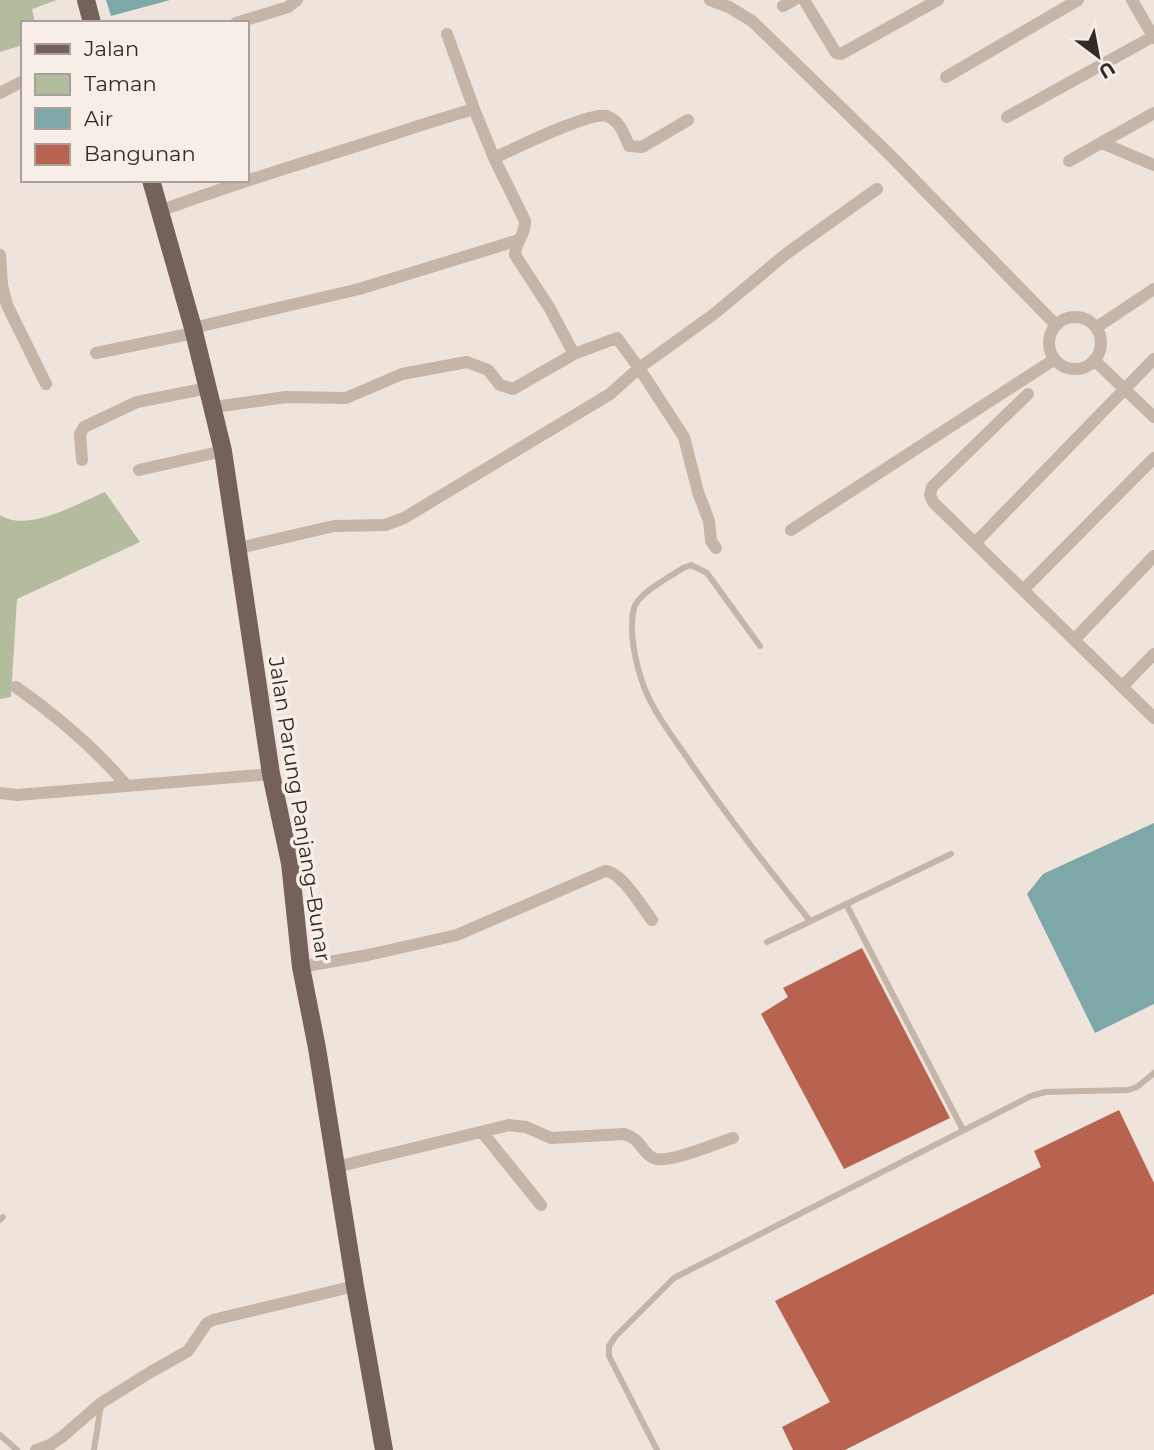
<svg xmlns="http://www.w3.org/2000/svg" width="1154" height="1450" viewBox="0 0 1154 1450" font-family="Montserrat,sans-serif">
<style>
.green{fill:#b3bc9d}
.water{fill:#7da8a7}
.building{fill:#b8634f}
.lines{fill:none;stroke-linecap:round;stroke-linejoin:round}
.lane{stroke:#c5b4a8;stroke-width:6}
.street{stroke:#c5b4a8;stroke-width:12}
.primary{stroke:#73615a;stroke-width:18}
.labels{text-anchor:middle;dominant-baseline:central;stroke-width:7;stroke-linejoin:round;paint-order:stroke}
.street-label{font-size:21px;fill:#332a28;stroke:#f7eee7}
</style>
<rect width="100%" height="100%" fill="#eee4db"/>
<path class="green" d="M0,0H57L32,9L35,23H23V45L0,52Z
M105,492L140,542L17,599L11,697L0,699V515C28,533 76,504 105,492Z"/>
<path class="water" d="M106,0H170L111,16Z
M1154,823V1004L1095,1033L1027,894L1043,874Z"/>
<path class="building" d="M862,948L950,1118L844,1169L761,1014L788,997L783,988Z
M1119,1110L1154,1183V1294L845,1450H793L782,1427L830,1402L775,1301L1041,1167L1034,1151Z"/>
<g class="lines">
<path class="lane" d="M760,646L707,573L691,565L683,568C670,577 638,593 634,608C628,631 636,665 644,687C654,713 673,737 688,759C726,815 768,868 810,921
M846,904L963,1130
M767,942L951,854
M0,1220L3,1217
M0,1435L17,1450
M94,1450L101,1405
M657,1450L609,1356V1346L615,1337L674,1278L1031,1096L1045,1092L1128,1090L1137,1087L1154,1073"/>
<path class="street" d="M710,0L729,7L752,21L891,156L1056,325
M804,0L836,53L841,54L938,0
M1132,0L1154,38
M783,6L794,0
M236,23L288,7L297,0
M946,77L1078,0
M0,93L23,81
M474,109L494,158L525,221C526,234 515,242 515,255L549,307L574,354
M1007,117L1154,36
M1102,143L1154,165
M494,158C514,149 590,111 607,116C620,121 624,134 629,146L642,147L688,120
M1069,161L1154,113
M160,211C226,186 293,166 360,145C398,133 435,120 474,109L447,34
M0,255L2,285L7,305L46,384
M1049 343a26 26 0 1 1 52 0a26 26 0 1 1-52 0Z
M1097,327L1154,289
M193,328L359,289L519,240
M96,353L194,333
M1094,360L1154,417
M1028,394L932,487L930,495L933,502L1154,718
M214,407L286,397L346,398L402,374L467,362L488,370L500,385L513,389L574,354L617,338L639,368L684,437L698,492L709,521L711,541L716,548
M82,460L80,434L84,427L137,402L208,388
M139,470L223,451
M791,530L1055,359
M975,543L1154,359
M239,548L334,526L385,525L404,518L610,394L639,368L714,314L786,254L877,189
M1023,590L1154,458
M1074,640L1154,556
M16,687C57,716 94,747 127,786
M1122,687L1154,654
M0,793L17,795L271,774
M301,967L368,955L457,935L605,871C621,871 642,907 652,920
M482,1132L541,1205
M336,1167L509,1125L526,1127L551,1138L624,1134C643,1140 640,1151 653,1158C667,1165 716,1143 733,1138
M36,1450L50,1445L62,1437L101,1403L149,1373L188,1351L207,1323L213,1320L355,1286"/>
<path class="primary" d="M86,0L92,23
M151,180L193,328L223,451L271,774L290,863L301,967L317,1048L355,1286L384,1450"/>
</g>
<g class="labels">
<g class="street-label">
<text transform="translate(300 809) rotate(81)">Jalan Parung Panjang–Bunar</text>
</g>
</g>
<rect x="21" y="21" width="228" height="161" fill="#f7eee7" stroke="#a9a09b" stroke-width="2"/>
<rect x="35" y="44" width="35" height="10" fill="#73615a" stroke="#a9a09b" stroke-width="2"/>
<text x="84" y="56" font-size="21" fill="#332a28">Jalan</text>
<rect x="35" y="74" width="35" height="21" fill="#b3bc9d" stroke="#a9a09b" stroke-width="2"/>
<text x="84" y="91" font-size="21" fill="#332a28">Taman</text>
<rect x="35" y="108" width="35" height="21" fill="#7da8a7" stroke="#a9a09b" stroke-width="2"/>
<text x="84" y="126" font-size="21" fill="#332a28">Air</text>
<rect x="35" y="144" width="35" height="21" fill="#b8634f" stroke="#a9a09b" stroke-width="2"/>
<text x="84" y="161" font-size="21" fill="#332a28">Bangunan</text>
<g transform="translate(1098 56) rotate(148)" stroke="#f7eee7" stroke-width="5" paint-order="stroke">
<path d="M0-5L12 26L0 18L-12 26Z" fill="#332a28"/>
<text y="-10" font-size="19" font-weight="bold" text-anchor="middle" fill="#332a28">U</text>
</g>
</svg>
